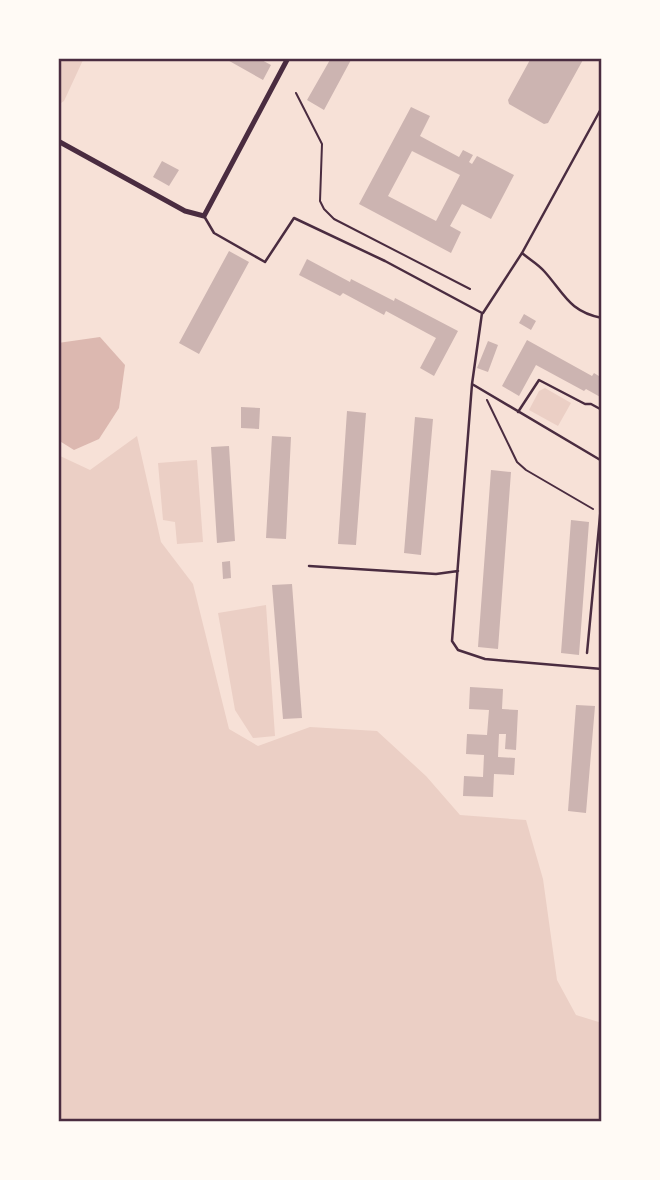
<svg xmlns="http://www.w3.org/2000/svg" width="660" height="1180" viewBox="0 0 660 1180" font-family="'PT Sans',sans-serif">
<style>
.green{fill:#ebcfc5}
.water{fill:#dcb8b0}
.building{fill:#ccb4b1;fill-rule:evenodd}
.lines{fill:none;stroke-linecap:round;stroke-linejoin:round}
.path{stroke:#4a2c40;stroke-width:2}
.service{stroke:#4a2c40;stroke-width:2.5}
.minor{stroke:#4a2c40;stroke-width:5}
.neatline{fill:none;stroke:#4a2c40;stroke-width:2.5}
</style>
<rect width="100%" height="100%" fill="#f7e1d7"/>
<path class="green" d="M58,58H82L83,60L64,101L58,105Z
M545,388L571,403L558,426L529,410L539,391Z
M137,436L161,542L193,584L229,729L258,746L310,727L377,731L426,776L460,815L526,820L543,879L557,980L576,1015L602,1023V1122H58V455L90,470Z
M197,460L203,542L177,544L175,522L163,520L158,463Z
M266,605L275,736L253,738L235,710L218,613Z"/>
<path class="water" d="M100,337L125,365L119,408L99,439L74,450L58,440V343Z"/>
<path class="building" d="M224,58H258L271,65L263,80Z
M331,58H352L324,110L307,100Z
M531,58H584L548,123L544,124L509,104L508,100Z
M411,107L430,116L420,136L459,157L463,150L473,155L469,162L472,164L477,156L514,175L491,219L462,204L450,226L461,232L451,253L359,204ZM412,151L460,175L436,221L388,196Z
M162,161L179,170L169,186L153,177Z
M229,251L249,262L199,354L179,343Z
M307,259L350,282L351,279L394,301L395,298L458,331L434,376L420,368L436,338L386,311L384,315L343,293L340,296L299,275Z
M524,314L536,321L531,330L519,323Z
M527,340L592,376L594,373L602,378V398L586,389L584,391L536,365L519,396L502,386Z
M488,341L498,345L488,372L477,368Z
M241,407L260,408L259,429L241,428Z
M347,411L366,413L356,545L338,544Z
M415,417L433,419L421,555L404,553Z
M272,436L291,437L286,539L266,538Z
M229,446L235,541L217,543L211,447Z
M491,470L511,472L498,649L478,647Z
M571,520L589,522L579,655L561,653Z
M230,561L231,578L223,579L222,562Z
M292,584L302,718L283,719L272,585Z
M470,687L503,689L502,709L518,710L516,750L505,749L506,734H499L498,757L515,758L514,775L494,774L493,797L463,796L464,776L483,777L484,755L466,754L467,734L487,735L489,710L469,709Z
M576,705L595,706L586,813L568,811Z"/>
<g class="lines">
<path class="path" d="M296,93L322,144L320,201L324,209L334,219L470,289
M487,400L517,462L526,470L593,509"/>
<path class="service" d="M204,216L214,233L265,262L294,218L385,261L482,313L472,384L452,641L458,650L485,659L602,669
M522,253C529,259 538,264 544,271C564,293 569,312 602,318
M483,313L522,253L602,107
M472,384L602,461
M518,412L539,380L585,404H591L602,410
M309,566L436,574L458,571
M587,653L602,495"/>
<path class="minor" d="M58,141L185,211L204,216L288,58"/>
</g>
<rect width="660" height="1180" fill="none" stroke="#fffaf5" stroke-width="119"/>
<rect x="60" y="60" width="540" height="1060" class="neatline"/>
</svg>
